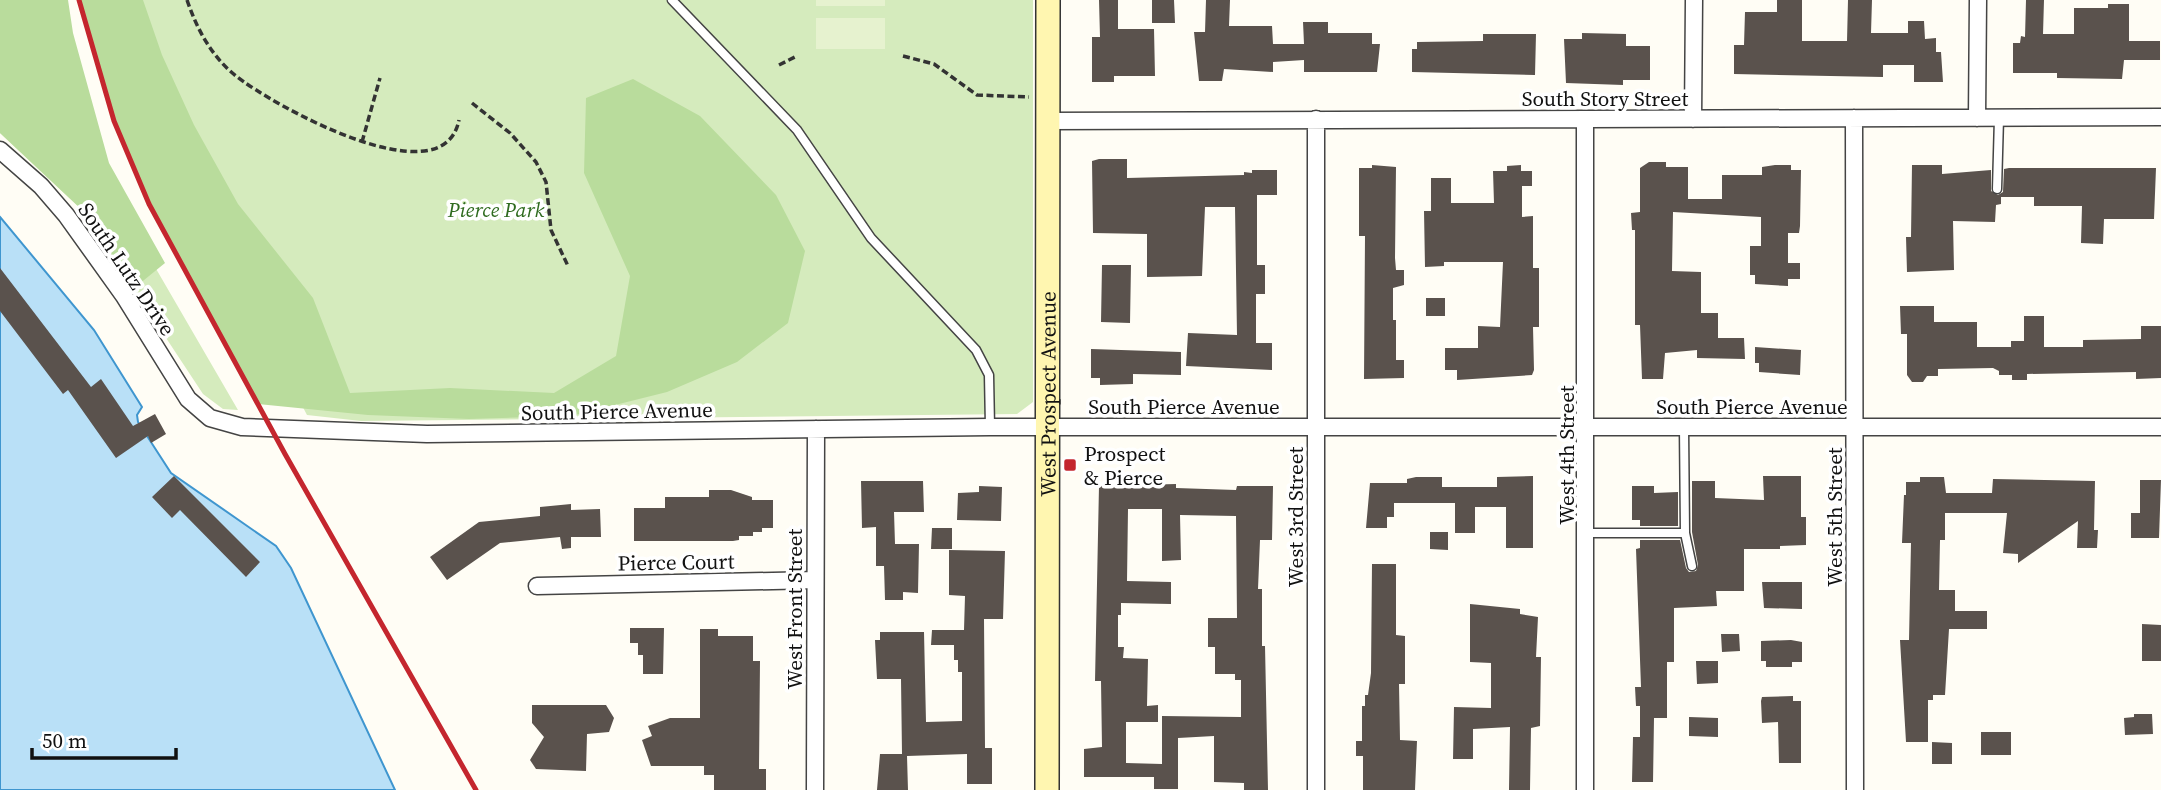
<svg xmlns="http://www.w3.org/2000/svg" width="2161" height="790" viewBox="0 0 2161 790" font-family="'Source Serif 4',serif">
<style>
.green{fill:#d5ebbd}
.forest{fill:#b9dc9c}
.pitch{fill:#e6f2cf}
.water{fill:#b9e0f7;stroke:#3f96cf;stroke-width:2}
.building{fill:#5a524d;fill-rule:evenodd}
.lines{fill:none;stroke-linecap:round;stroke-linejoin:round}
.lane-casing{stroke:#444;stroke-width:11}
.street-casing{stroke:#444;stroke-width:19}
.secondary-casing{stroke:#333;stroke-width:26}
.path{stroke:#333;stroke-width:3.5;stroke-dasharray:7 3.5;stroke-linecap:butt}
.lane{stroke:#fff;stroke-width:8}
.street{stroke:#fff;stroke-width:16}
.secondary{stroke:#fff6b0;stroke-width:23}
.rail{stroke:#c4262e;stroke-width:5}
.poi-dot{fill:#c4262e;stroke:#fff;stroke-width:2.5}
.labels{text-anchor:middle;dominant-baseline:central;stroke-width:7;stroke-linejoin:round;paint-order:stroke}
.street-label{font-size:21px;fill:#111;stroke:#fff}
.park-label{font-size:21px;font-style:italic;fill:#2f6b1f;stroke:#fff}
.poi-label{font-size:21px;fill:#111;stroke:#fff;text-anchor:start}
</style>
<rect width="100%" height="100%" fill="#fffdf5"/>
<path class="green" d="M0,0L238,410L223,409L203,394L81,209L0,133Z
M115,0H1033V402L1017,414L361,421L307,415L174,160Z"/>
<path class="forest" d="M0,0H68L73,33L109,163L165,263L133,289L81,209L0,133Z
M79,0H143L162,55L194,125L238,204L313,298L350,393L450,388L554,393L616,356L630,276L584,173L586,98L633,79L700,116L776,195L805,251L788,323L737,362L667,392L571,416L469,419L368,415L258,404L137,180L106,98Z"/>
<path class="pitch" d="M816,0H885V6H816Z
M816,18H885V49H816Z"/>
<path class="water" d="M0,217L94,330L142,407L137,415L138,422L171,473L276,546L291,568L395,790H0Z"/>
<path class="building" d="M1099,0H1118V29H1154L1155,76H1114V82H1092V37H1100Z
M1152,0H1174L1175,23H1152Z
M1206,0H1230L1229,26H1272L1273,44H1304L1303,22H1328V33H1372V44H1380L1377,72H1304V60L1273,62V72L1224,69L1222,81H1199L1194,32H1205Z
M1777,0H1802V41H1847L1848,0H1872L1871,33H1908V21H1924L1925,39L1936,38V52H1941L1943,82H1914V65H1883V77L1734,74V45H1744L1745,12H1777Z
M2026,0H2044L2043,34H2074V8H2108V4H2129V41H2160V60H2124L2122,79L2057,78V73H2013V43H2020L2021,36L2025,37Z
M1582,33L1626,34V46H1650V80H1623V85L1566,83L1564,39H1582Z
M1483,34H1536L1535,75L1412,72V49H1417V42L1483,41Z
M1099,159H1127V178L1244,175V172L1252,173V170H1277V195H1257V265H1265V294H1256V343H1272V370L1186,366L1188,333L1237,335L1235,207H1205L1202,276L1147,277V234L1093,233L1092,161Z
M1649,162H1666V167H1688V199H1722V175H1762V167L1775,165H1791V170H1801L1800,226L1799,233H1788V263H1800V279H1788V286L1755,284V275H1750V246H1761V217L1673,212L1672,271L1701,272V313H1718V338H1744L1745,359L1697,358V350L1665,353L1663,379H1642L1640,325H1635V230H1632L1631,213L1640,212V168Z
M1372,165L1396,167L1395,258L1396,270H1404V285L1393,288V320H1396V360H1404V378L1364,379L1365,236H1359V168H1372Z
M1521,165V171H1532V186H1522V217L1533,216V268H1539V327H1533L1534,370L1532,375L1457,380V370H1445V348H1478V326L1500,327L1503,262H1444V266L1425,267L1424,211H1431V178H1451V203H1494L1493,171H1507V166Z
M1912,165H1942V174L1991,170V191L1998,195L2003,192L2004,169L2009,168H2156L2154,219H2104L2103,244L2081,243L2082,206H2034V197H2001V204L1996,205L1995,222L1953,221L1954,270L1907,272L1906,237H1911Z
M1102,265H1131L1130,323L1101,322Z
M0,268L91,387L101,379L133,426L155,414L166,434L151,443L148,436L116,458L68,390L63,394L0,311Z
M1426,298H1445V316H1426Z
M1900,306H1934V322H1977V347H2011V341H2024V316H2044V347H2083V340L2141,339V326H2161V378L2136,379V372L2027,374V380H2012V375H1999V371L1993,368L1938,369V376H1927L1923,382H1912L1907,375V334H1901Z
M1755,347L1801,350L1800,375L1759,372V363H1755Z
M1091,349L1181,352V375L1133,374V384L1100,385V378H1091Z
M174,476L260,562L246,577L180,510L172,518L152,497Z
M1533,476V548H1506V507H1475V533H1455V503H1394V517H1387V528H1366L1370,483H1407V479L1416,477H1442V487H1497V477Z
M1763,476H1801V517H1806V545L1780,546V549H1744V591H1716L1717,606L1674,608V662H1667V718H1654L1653,782H1632L1633,737H1640V706H1636L1635,687H1641L1636,549L1640,548V540H1680L1686,568L1689,572L1696,571L1698,565L1692,532V481H1715V498L1764,500Z
M1920,477H1944L1946,493H1992L1993,479L2095,481L2094,530H2098L2097,548H2077L2078,521L2018,563V554L2003,553L2007,513H1945V540H1940L1939,590H1955V611H1987V629H1949L1945,695H1933V700H1928V742H1906L1900,640H1909L1911,543H1902L1904,495H1906V482H1920Z
M2140,480H2161L2159,538H2131V513H2140Z
M861,481H923L924,512H894L895,544H919L918,593L903,592V600H885L884,566H876V527L862,528Z
M1176,484V488L1236,490L1237,486H1273L1272,540H1260L1258,589H1262V646H1265L1268,790H1244V783L1214,782V736L1178,738V789H1154V777H1084V749L1102,747L1101,681H1095L1099,486ZM1128,509H1162V561L1181,560L1180,515L1236,516L1237,618H1208V647H1215V674H1235V680H1241V717L1162,716V764L1126,763V722H1158V705L1147,706L1148,659L1123,658L1124,647H1118V615H1121V603L1171,604V582L1127,581Z
M979,486L1002,487L1001,521L957,520L958,493L979,492Z
M1632,486H1654V493L1678,492V526H1640V520H1632Z
M709,490H731L752,497V500H773V528H762V532H753V536H739V540L733,541H634V508H665V497H709Z
M571,504V510L600,509L601,537H571V548L562,549L560,537L500,543L447,580L430,557L479,522L540,516V507Z
M932,528H952V549H931Z
M1430,532H1448V550L1430,549Z
M949,550L1005,551L1003,619H984L985,748H992V784H967V754L907,756L908,790H877L880,754H902L901,679H877L875,640H880V632H924L926,722L962,721V672H958V660H954V645H931L932,630H964L965,596L949,595Z
M1372,564H1396V635L1405,636V684H1399L1400,740L1417,741L1415,790H1363V756H1356V741H1362V706H1365V695H1368L1371,673Z
M1762,582H1802V609L1764,608Z
M1470,604L1520,609V614L1538,617L1536,657H1541L1540,726L1531,728L1530,790H1509L1510,727L1473,729V759H1453L1454,707L1491,708V663L1470,662Z
M2142,624L2161,625V661H2142Z
M630,628H664L663,674H643V655H638V643H630Z
M700,629H718V636H753V661H760L759,769H766V790H714V775H704V766H651L642,740L652,736L648,726L670,718H700Z
M1721,634H1739L1740,651L1722,652Z
M1791,640L1802,642V662H1792V667H1766V661H1761V641Z
M1696,661H1718V683L1697,684Z
M1793,696V701H1801V763H1779L1778,722L1762,723L1761,701L1762,697Z
M532,705H606L614,718L609,732L587,734L586,771L536,769L530,760L544,737L532,723Z
M2134,714H2152L2153,734L2125,735L2124,718L2134,717Z
M1689,717L1718,718V737L1689,736Z
M1981,732H2011V755H1981Z
M1932,742L1952,743V764H1932Z"/>
<g class="lines">
<defs>
<path id="lane" d="M672,0L797,130L871,238L976,350L989,375L990,427
M1997,189L1999,118
M1587,533H1685L1684,427
M1685,533L1692,566"/>
<path id="street" d="M1854,118L1855,790
M1977,118L1978,0
M1316,119V790
M1693,119L1694,0
M1049,121L2161,117
M0,150L41,186L66,215L124,296L188,399L210,418L242,427L427,434L990,427H2161
M537,586L815,580
M815,790L816,429
M1585,790V119"/>
<g id="secondary">
<path id="s1" d="M1047,790L1048,0"/>
</g>
</defs>
<use href="#lane" class="lane-casing"/>
<use href="#street" class="street-casing"/>
<use href="#secondary" class="secondary-casing"/>
<path class="path" d="M187,0C197,29 211,56 236,76C271,104 443,201 459,120
M903,56L934,64L977,95L1029,97
M779,65L797,56
M472,103L510,133L536,162L546,182L551,230L568,266
M362,142L380,78"/>
<use href="#lane" class="lane"/>
<use href="#street" class="street"/>
<use href="#secondary" class="secondary"/>
<path class="rail" d="M79,0L114,121L149,204L285,454L476,790"/>
</g>
<rect class="poi-dot" x="1063" y="458" width="14" height="14" rx="3.5"/>
<g class="labels">
<g class="street-label">
<text x="1605" y="98">South Story Street</text>
<text transform="translate(127 269) rotate(56)">South Lutz Drive</text>
<text stroke="none"><textPath href="#s1" startOffset="396">West Prospect Avenue</textPath></text>
<text x="1184" y="406">South Pierce Avenue</text>
<text x="1752" y="406">South Pierce Avenue</text>
<text transform="translate(617 411) rotate(-1)">South Pierce Avenue</text>
<text transform="translate(1566 455) rotate(-90)">West 4th Street</text>
<text transform="translate(1295 517) rotate(-90)">West 3rd Street</text>
<text transform="translate(1834 517) rotate(-90)">West 5th Street</text>
<text transform="translate(676 562) rotate(-1)">Pierce Court</text>
<text transform="translate(794 609) rotate(-90)">West Front Street</text>
</g>
<g class="park-label">
<text x="496" y="209">Pierce Park</text>
</g>
<g class="poi-label">
<text x="1084" y="453">Prospect<tspan x="1084" dy="24">&amp; Pierce</tspan></text>
</g>
</g>
<path d="M32 748v10h144v-10" fill="none" stroke="#111111" stroke-width="3.5"/>
<text x="42" y="748" font-size="21" fill="#111111" stroke="#ffffff" stroke-width="5" paint-order="stroke">50 m</text>
</svg>
